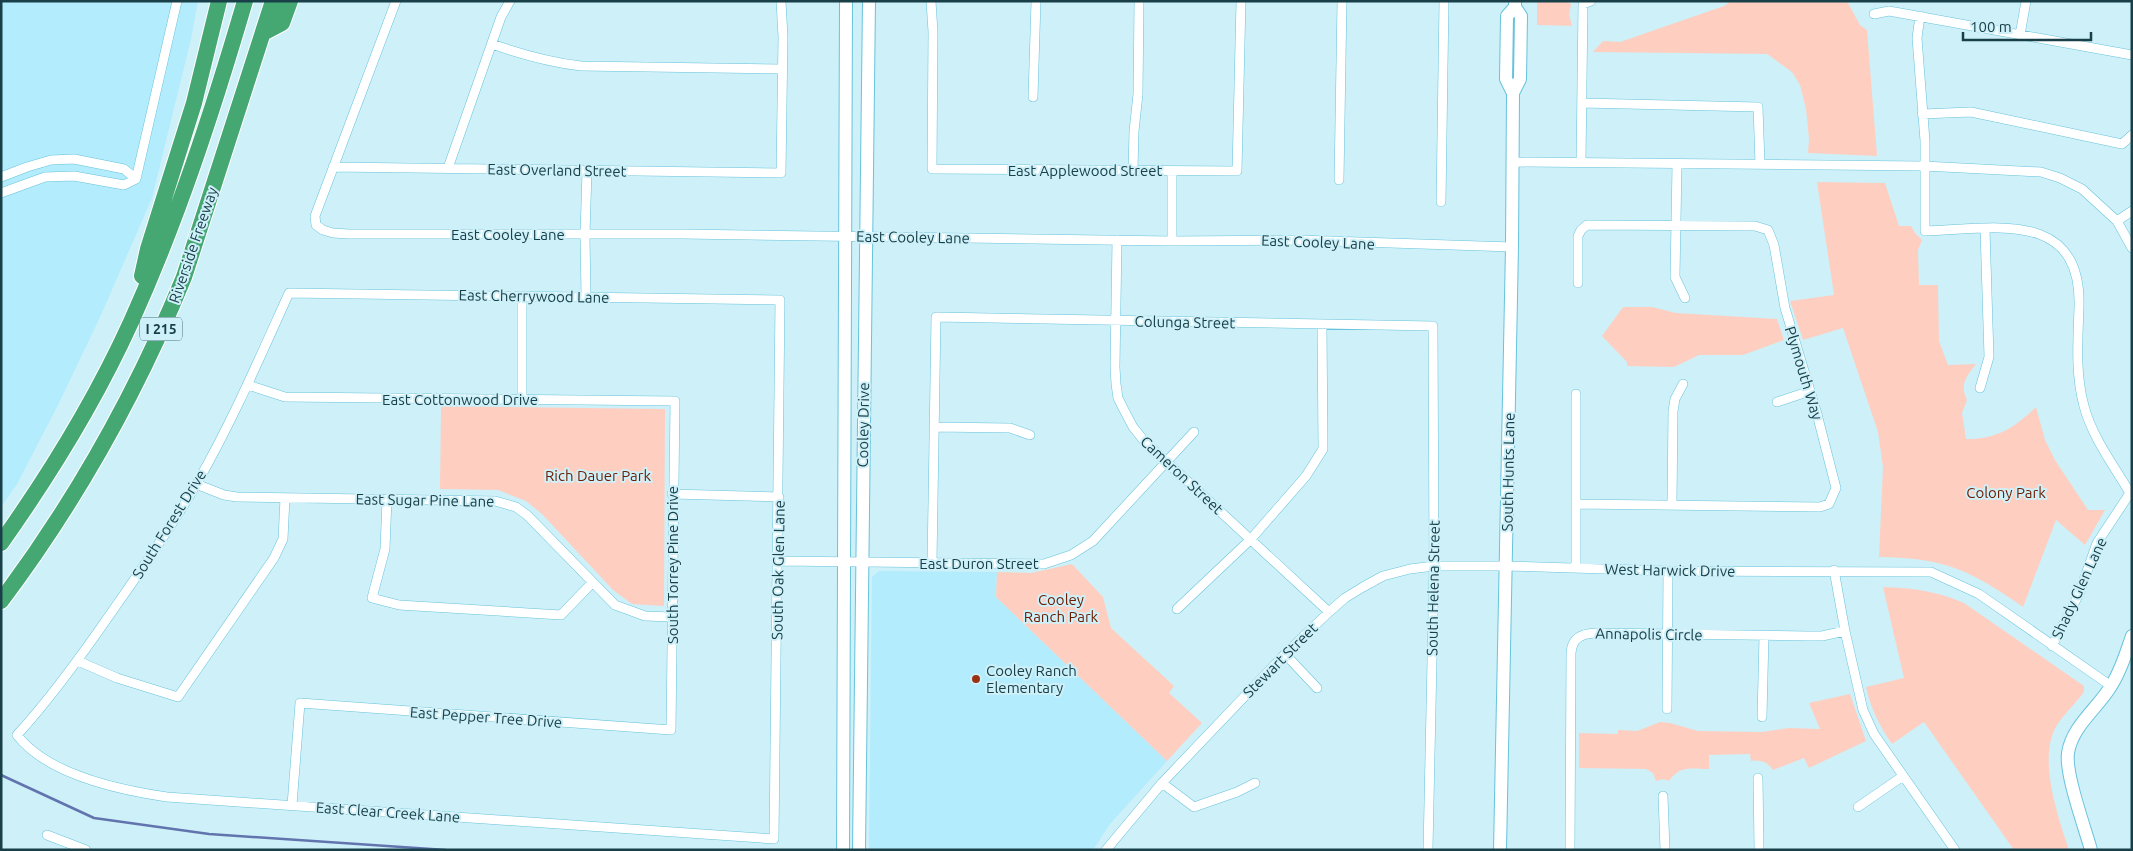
<svg xmlns="http://www.w3.org/2000/svg" width="2133" height="851" viewBox="0 0 2133 851" font-family="Ubuntu,sans-serif">
<style>
.built{fill:#b3ecfc}
.green{fill:#fecfc1}
.lines{fill:none;stroke-linecap:round;stroke-linejoin:round}
.stream{stroke:#6174ae;stroke-width:2.5}
.street-casing{stroke:#67c3db;stroke-width:10}
.secondary-casing{stroke:#67c3db;stroke-width:14}
.highway-casing{stroke:#fff;stroke-width:18}
.street{stroke:#fff;stroke-width:9}
.secondary{stroke:#fff;stroke-width:12}
.highway{stroke:#45a873;stroke-width:16}
.poi-dot{fill:#9a3311;stroke:#cef0f9;stroke-width:2}
.labels{text-anchor:middle;dominant-baseline:central;stroke-width:4;stroke-linejoin:round;paint-order:stroke}
.shield{fill:#cef0f9;stroke:#4f757e;stroke-width:1}
.shield-label{font-size:14px;font-weight:bold;fill:#194049}
.street-label{font-size:15px;fill:#194049;stroke:#cef0f9}
.park-label{font-size:15px;fill:#6d1c01;stroke:#cef0f9}
.poi-label{font-size:15px;fill:#194049;stroke:#cef0f9;text-anchor:start}
</style>
<rect width="100%" height="100%" fill="#cef0f9"/>
<path class="built" d="M1,1H198L191,39L152,198L101,315L58,405L17,484L1,507Z
M879,571L997,572L996,597L1167,761L1110,824L1093,850H869L872,577Z"/>
<path class="green" d="M1537,1H1566L1571,4L1569,14L1572,26L1537,25Z
M1731,1H1847L1860,25L1867,30L1877,156L1808,153L1809,139L1806,109L1800,85L1792,72L1767,54L1593,52L1603,41L1620,42L1724,6Z
M1817,182L1885,183L1899,226H1911L1915,233L1922,240L1918,250L1919,285H1938L1939,341L1948,365L1976,364C1967,376 1959,384 1967,400L1962,413L1966,439C1997,439 2014,428 2036,407L2045,440L2055,460L2088,510H2105L2085,545L2056,520L2023,607C1970,570 1945,558 1879,557L1883,467L1878,432L1843,328L1803,340L1790,301L1834,295Z
M1623,307H1652L1676,313L1777,319L1784,340L1743,355H1699L1674,367L1627,366V362L1602,336Z
M441,406L665,409L664,606L632,604L613,590L542,514L526,501L498,490L440,489Z
M1072,564L1103,597L1111,628L1174,686L1169,693L1202,723L1167,761L996,597L997,572L1031,573Z
M1883,587C1912,588 1937,591 1964,603L2084,686V692C2076,703 2064,714 2057,725C2037,758 2058,816 2069,850H2014L1924,722L1892,744C1879,725 1871,709 1866,687L1904,678Z
M1850,694L1866,741L1809,768L1804,758L1773,770C1767,762 1761,759 1751,761L1750,754L1709,755V769C1692,769 1680,765 1669,781L1663,779L1656,781L1653,773L1646,769L1579,768V733L1618,734V730L1637,731L1660,722L1670,723L1698,731L1762,732L1789,728L1820,729L1809,703Z"/>
<g class="lines">
<path class="stream" d="M1,775L94,818L209,834L446,850"/>
<defs>
<path id="street" d="M396,1L315,216L316,225L323,230L333,233L349,234H683L1172,241L1299,240L1512,247
M931,1L933,32L932,169L1237,171L1241,1
M1874,14L1889,11L2132,55
M1920,16L1917,38L1925,141V231C1993,229 2082,208 2079,307C2078,340 2075,373 2084,406C2092,437 2114,466 2130,493L2097,543L2079,594L2052,646
M2020,35L2026,1
M492,44C523,55 548,62 581,66L782,69
M1033,97L1036,1
M1582,103L1758,107L1760,164
M1922,114L1971,112L2122,144L2132,135
M1512,162L1924,166L2041,172L2060,178L2082,189L2117,221L2132,248
M1581,162L1583,4L1591,1
M1677,165L1675,277L1685,298
M333,167L781,173L783,37L781,1
M448,168L501,17L510,1
M1133,170L1134,131L1138,94L1139,1
M1,177L27,167L51,160L74,159L124,169L136,179
M136,179L177,1
M1339,180L1342,1
M1,193L45,177L74,176L124,185L136,179
M1441,202L1444,1
M2117,221L2132,211
M1117,240L1115,367L1116,384L1118,398L1124,410L1133,427L1145,442L1329,612
M1172,241V171
M289,293L780,300L774,839L167,797C119,790 47,774 17,735C52,697 82,655 111,613C141,570 171,528 197,483C232,422 260,357 289,293Z
M586,297L585,235L587,171
M248,385L285,397L675,401L671,730L300,703L292,805
M1980,388L1989,357L1985,229
M522,399V296
M1777,402L1810,391
M934,427L1010,428L1030,435
M196,484L224,495L237,497L495,501L516,507L527,515L615,605L645,616L672,617
M672,494L779,497
M387,499L385,549L372,598L399,605L561,615L592,583
M1576,504L1820,507L1829,504L1836,488L1817,414L1785,308L1774,245L1768,230L1755,226L1587,225L1581,230L1578,236V283
M1672,504L1673,411L1675,399L1683,384
M778,561L1044,564L1071,555L1093,541L1194,432
M932,563L936,317L1433,326L1434,566L1428,850
M1576,568V394
M1834,570L1845,631L1863,710L1874,734L1955,850
M1177,609L1251,539L1306,476L1323,449L1322,326
M1285,654L1317,688
M78,661L117,678L178,697L274,558L283,539L285,498
M1667,709L1668,571
M1762,717L1764,636
M1758,778L1759,850
M1162,783L1194,807L1237,792L1255,783
M1663,796L1665,850
M1858,807L1903,776
M47,835L86,850
M1106,850L1162,783L1285,654L1329,612L1345,598L1363,587L1383,576L1410,569L1434,566H1506L1668,571L1931,572L1979,594L2111,686
M1570,850L1571,653C1572,638 1581,634 1595,633L1808,636H1822L1845,631"/>
<path id="secondary" d="M1513,93L1506,79L1507,16L1515,7
M843,850L846,1
M859,850L869,1
M1500,850L1512,247L1513,93L1520,79L1521,16L1515,7V1
M2091,850C2085,828 2065,774 2068,753C2072,726 2098,708 2111,686C2121,671 2126,653 2132,636"/>
<path id="highway" d="M265,32L282,23L290,1
M142,276L148,249L194,103L219,1
M1,543C50,474 96,399 131,322C178,218 213,110 245,1
M1,601C76,501 137,392 184,277L273,1"/>
</defs>
<use href="#street" class="street-casing"/>
<use href="#secondary" class="secondary-casing"/>
<use href="#highway" class="highway-casing"/>
<use href="#street" class="street"/>
<use href="#secondary" class="secondary"/>
<use href="#highway" class="highway"/>
</g>
<circle class="poi-dot" cx="976" cy="679" r="5"/>
<g class="labels">
<rect class="shield" x="140" y="317.5" width="42" height="23" rx="4"/>
<g class="shield-label">
<text x="161" y="329">I 215</text>
</g>
<g class="street-label">
<text transform="translate(557 170) rotate(1)">East Overland Street</text>
<text x="1085" y="170">East Applewood Street</text>
<text x="508" y="234">East Cooley Lane</text>
<text transform="translate(913 237) rotate(1)">East Cooley Lane</text>
<text transform="translate(1318 242) rotate(2)">East Cooley Lane</text>
<text transform="translate(193 245) rotate(-71)">Riverside Freeway</text>
<text transform="translate(534 296) rotate(1)">East Cherrywood Lane</text>
<text transform="translate(1185 322) rotate(1)">Colunga Street</text>
<text transform="translate(1804 373) rotate(73)">Plymouth Way</text>
<text x="460" y="399">East Cottonwood Drive</text>
<text transform="translate(863 425) rotate(-89)">Cooley Drive</text>
<text transform="translate(1508 472) rotate(-89)">South Hunts Lane</text>
<text transform="translate(1182 475) rotate(43)">Cameron Street</text>
<text transform="translate(425 500) rotate(1)">East Sugar Pine Lane</text>
<text transform="translate(169 524) rotate(-58)">South Forest Drive</text>
<text x="979" y="563">East Duron Street</text>
<text transform="translate(672 565) rotate(-90)">South Torrey Pine Drive</text>
<text transform="translate(778 570) rotate(-89)">South Oak Glen Lane</text>
<text transform="translate(1670 570) rotate(1)">West Harwick Drive</text>
<text transform="translate(1433 588) rotate(-89)">South Helena Street</text>
<text transform="translate(2079 588) rotate(-65)">Shady Glen Lane</text>
<text transform="translate(1649 634) rotate(1)">Annapolis Circle</text>
<text transform="translate(1280 660) rotate(-45)">Stewart Street</text>
<text transform="translate(486 717) rotate(4)">East Pepper Tree Drive</text>
<text transform="translate(388 812) rotate(4)">East Clear Creek Lane</text>
</g>
<g class="park-label">
<text x="598" y="475">Rich Dauer Park</text>
<text x="2006" y="492">Colony Park</text>
<text x="1061" y="599">Cooley<tspan x="1061" dy="17">Ranch Park</tspan></text>
</g>
<g class="poi-label">
<text x="986" y="670">Cooley Ranch<tspan x="986" dy="17">Elementary</tspan></text>
</g>
</g>
<rect width="2133" height="851" fill="none" stroke="#194049" stroke-width="5"/>
<path d="M1963 32v8h128v-8" fill="none" stroke="#194049" stroke-width="2.5"/>
<text x="1970" y="32" font-size="15" fill="#194049" stroke="#cef0f9" stroke-width="4" paint-order="stroke">100 m</text>
</svg>
